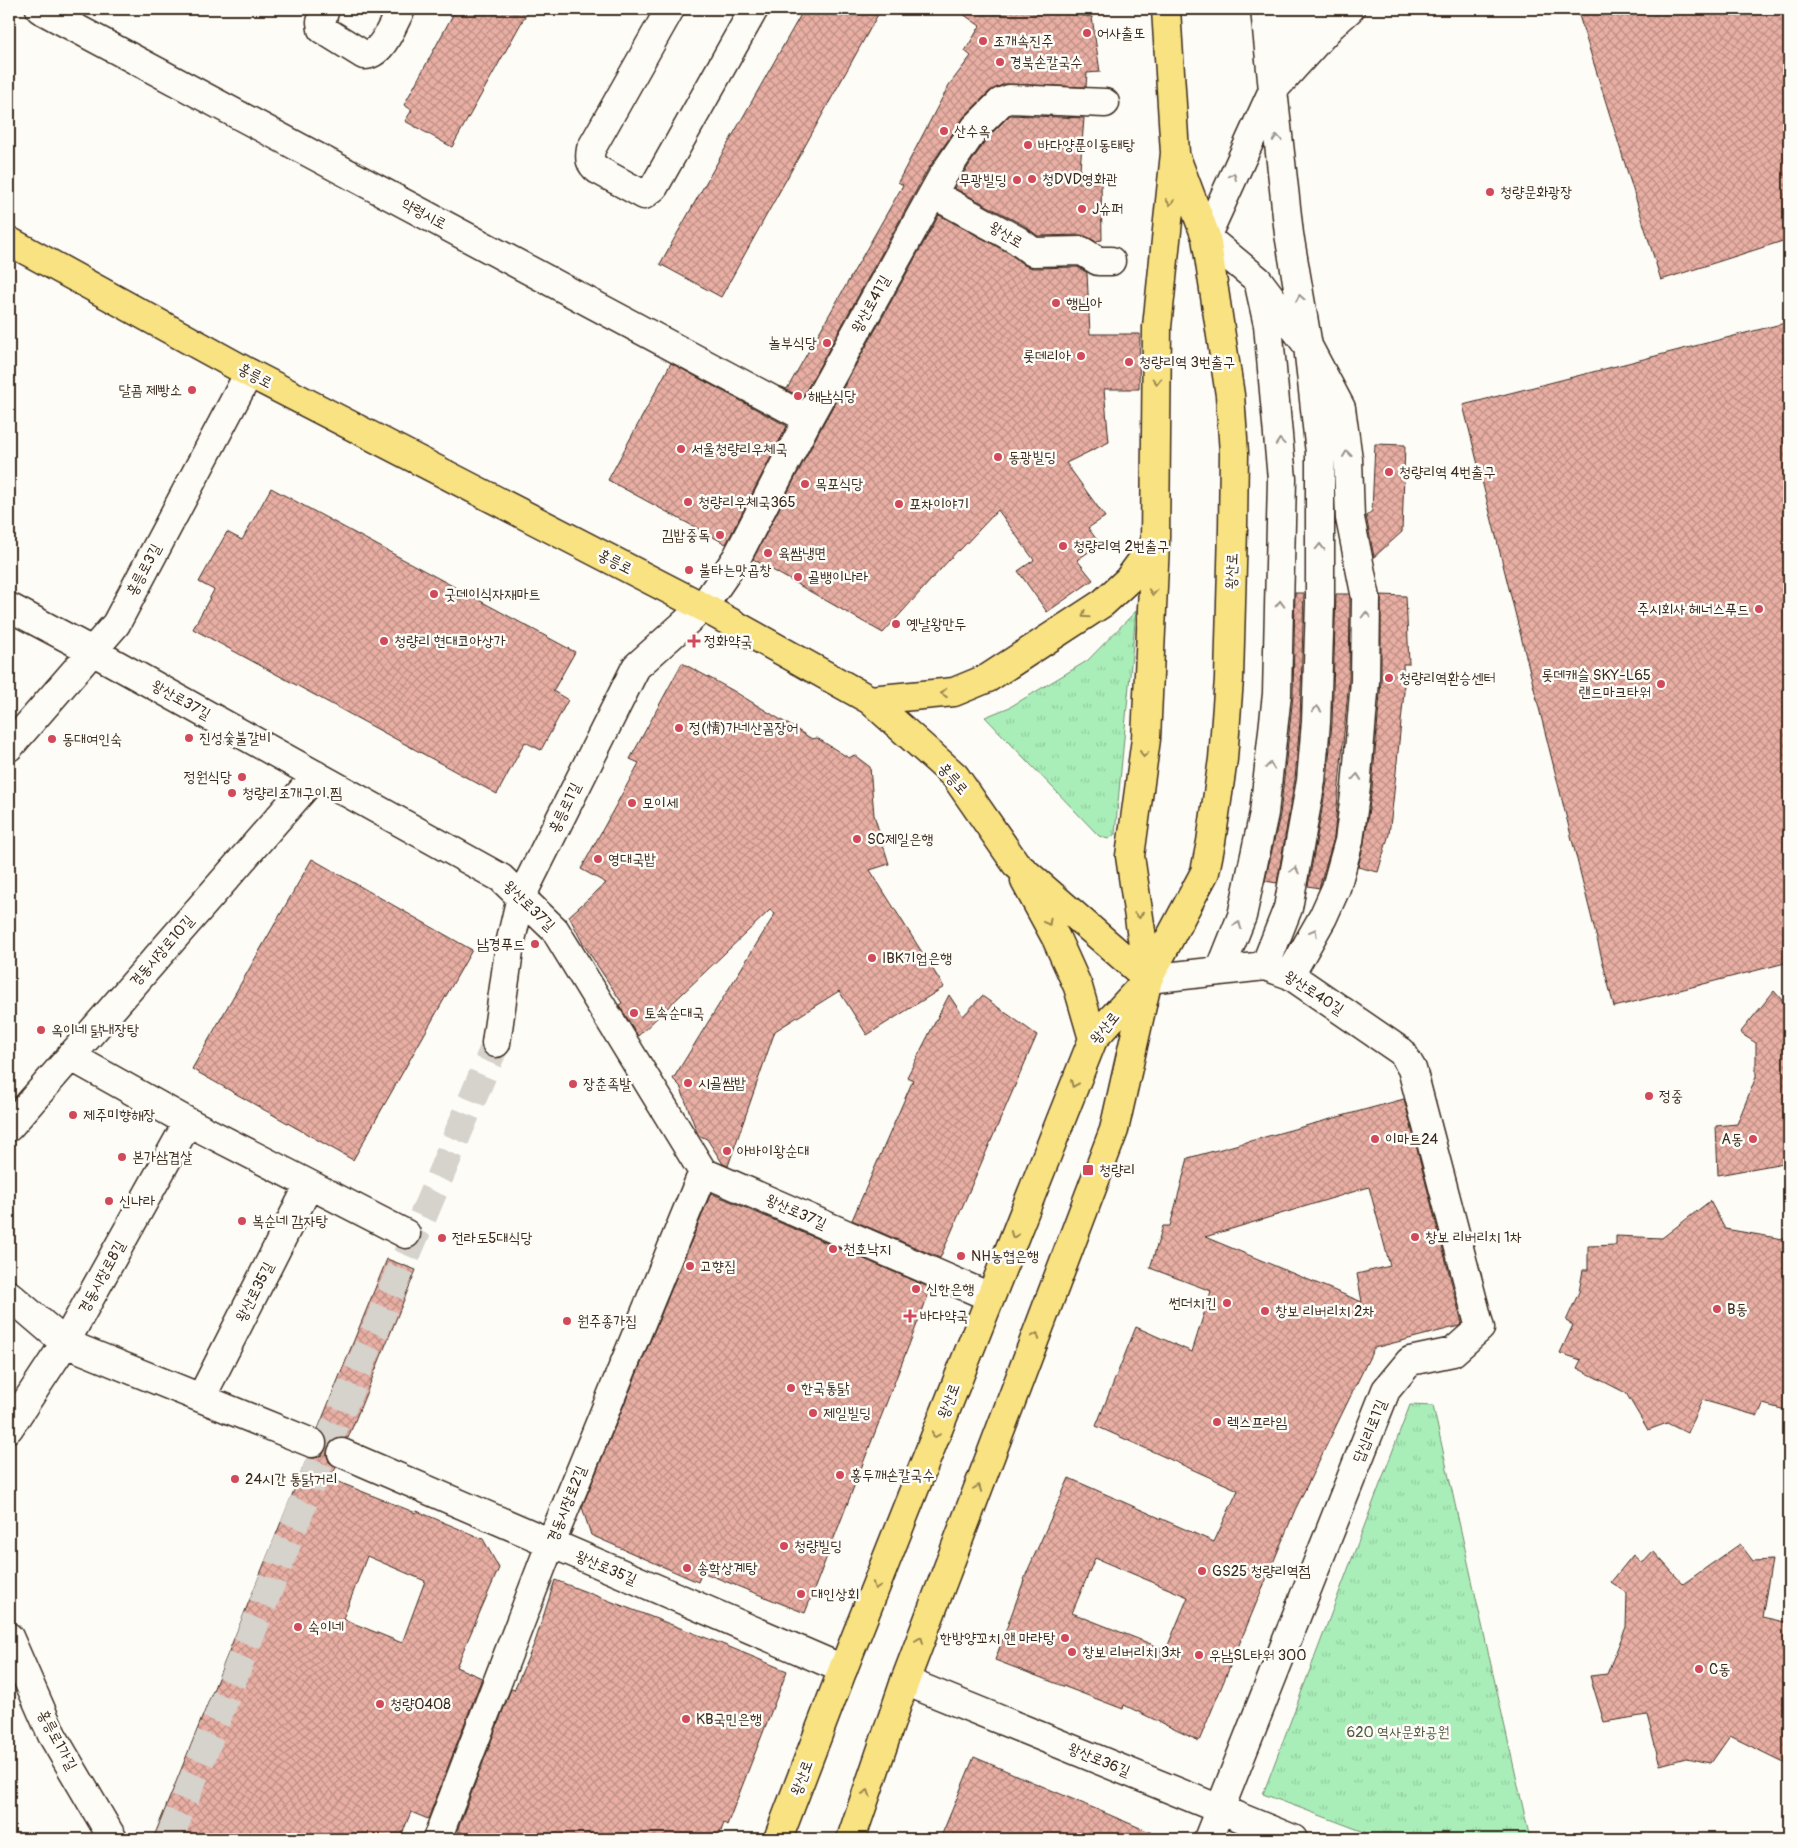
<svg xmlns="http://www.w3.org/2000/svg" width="1798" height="1848" viewBox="0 0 1798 1848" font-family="Pangolin,'LXGW WenKai TC','Poor Story',sans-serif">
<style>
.grass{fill:url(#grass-tufts);stroke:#728c6c}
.building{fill:url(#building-cross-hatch);stroke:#3b2a1e;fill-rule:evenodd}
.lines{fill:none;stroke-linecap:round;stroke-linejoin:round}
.minor-tunnel{stroke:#d6d2cc;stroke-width:28;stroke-dasharray:28 14;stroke-linecap:butt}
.minor-casing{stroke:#3b2a1e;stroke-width:31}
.major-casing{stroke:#3b2a1e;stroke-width:31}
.minor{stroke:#fdfcf7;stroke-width:28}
.major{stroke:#f8e281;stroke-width:28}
.oneway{stroke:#9c938a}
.oneway2{stroke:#9a8650}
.poi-dot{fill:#d1495b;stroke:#fdfcf7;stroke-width:2}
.labels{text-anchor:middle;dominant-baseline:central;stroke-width:5;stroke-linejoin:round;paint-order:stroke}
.poi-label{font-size:15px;fill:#3b2a1e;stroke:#fdfcf7;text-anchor:start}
.street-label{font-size:15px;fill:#3b2a1e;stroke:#fdfcf7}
.park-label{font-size:15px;fill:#565b45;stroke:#fdfcf7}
</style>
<defs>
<pattern id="grass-tufts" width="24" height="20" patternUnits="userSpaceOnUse" patternTransform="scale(1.25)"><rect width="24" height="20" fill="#a9eeb9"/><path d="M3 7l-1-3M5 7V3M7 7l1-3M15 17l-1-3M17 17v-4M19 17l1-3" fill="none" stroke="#92cc9f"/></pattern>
<pattern id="building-cross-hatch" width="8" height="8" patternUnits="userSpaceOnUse" patternTransform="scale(1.25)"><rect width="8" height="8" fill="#e9afa4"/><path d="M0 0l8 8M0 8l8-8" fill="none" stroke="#be8f85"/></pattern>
</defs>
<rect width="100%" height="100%" fill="#fdfcf7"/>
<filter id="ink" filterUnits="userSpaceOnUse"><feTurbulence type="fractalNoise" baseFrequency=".02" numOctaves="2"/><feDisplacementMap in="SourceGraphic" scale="10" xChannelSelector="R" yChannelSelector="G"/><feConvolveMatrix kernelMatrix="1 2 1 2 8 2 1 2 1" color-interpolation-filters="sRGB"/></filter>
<g filter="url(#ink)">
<path class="grass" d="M1136,611L1115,834L1108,839L1099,836L985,717L1010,707L1087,661Z
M1410,1405L1433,1406L1530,1839H1383L1263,1794Z"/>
<path class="building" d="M456,9H529L452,147L405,121L412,110L404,105Z
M804,9H881L721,297L660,264Z
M956,9H1065V13L1092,17L1100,72L1087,73L1086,87L1004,84L990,91L964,117L928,169L802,398L779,386L787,389L903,185L898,182L949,85L971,56L965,51L980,26Z
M1577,9H1789V239L1661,280Z
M1010,115L1084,118L1079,183L1101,182L1102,240L1095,241L1082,235L1038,236L1025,226L954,188L987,138Z
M939,215L1009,253L1024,265L1033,268L1078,267L1087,273L1090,334H1140L1139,389H1104L1109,442L1066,463L1105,517L1088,528L1100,544L1077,560L1093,580L1047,612L1018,571L1034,560L998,510L959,551L958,550L883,633L753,559L822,426Z
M1789,322V962L1614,1007L1463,405Z
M671,363L787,426L726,544L608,480Z
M1375,444L1405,445L1402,532L1374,557L1366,516L1372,511Z
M271,488L575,652L553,691L568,700L541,750L525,742L497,794L193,629L214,590L199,582L227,532L242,540Z
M1295,593H1304L1300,721L1295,779L1277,883L1265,881L1280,815L1293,696Z
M1336,594H1349L1350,599L1349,680L1334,838L1319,888L1308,886L1327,782L1332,723Z
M1381,595L1406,596L1409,664H1403L1404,692L1393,802L1389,834L1378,872L1358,867L1364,843L1372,788L1381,682Z
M682,663L732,690L812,739L817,738L849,758L854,755L870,767L874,815L889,864L870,870L944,987L867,1035L839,991L775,1031L728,1166L723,1164L707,1139L698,1135L680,1086L673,1079L775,914L770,910L638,1036L619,1005L622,1003L582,942L569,916L606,883L581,869L639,763L630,759Z
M312,859L472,950L353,1160L192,1069Z
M1774,991L1789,1008V1162L1718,1175L1716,1126L1737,1124L1756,1077V1043L1740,1033Z
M949,995L963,1016L982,996L1037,1035L940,1258L852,1220L913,1080L907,1077Z
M1404,1099L1462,1323L1459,1326L1374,1348L1295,1510L1199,1741L1124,1705L1123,1709L995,1660L1027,1572L1069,1478L1214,1542L1238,1490L1096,1426L1136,1327L1192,1352L1211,1291L1150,1268L1163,1226H1170L1188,1158ZM1369,1187L1390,1266L1357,1274L1362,1302L1205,1237ZM1095,1558L1188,1597L1166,1650L1072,1613Z
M711,1193L931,1288L805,1613L702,1572L698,1582L591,1535L582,1507Z
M1710,1201L1725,1229L1789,1240V1411L1763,1404L1758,1416L1702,1400L1687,1433L1667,1423L1648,1430L1626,1393L1577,1368L1581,1360L1560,1353L1573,1325L1566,1321L1579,1292L1583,1270H1588V1246L1616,1245V1236L1662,1238Z
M387,1259L416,1270L348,1438H340L333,1440L328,1447L327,1455L329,1462L336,1467L331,1479L416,1513L417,1511L483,1539L499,1568L456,1667L482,1678L428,1819L411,1812L400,1839H153L307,1458H315L322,1455L326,1449L327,1440L324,1433L318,1429ZM367,1556L425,1581L402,1643L343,1619Z
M1740,1544L1753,1561L1772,1560L1762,1617L1789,1623V1765L1730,1736L1711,1763L1686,1758L1660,1765L1647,1715L1604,1722L1590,1676L1607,1674L1626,1627L1627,1593L1611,1582L1633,1555L1642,1563L1653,1551L1683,1584Z
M555,1580L722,1644L787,1671L727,1825L724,1823L718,1839H478L457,1831L511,1689L514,1690L535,1642Z
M974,1757L1166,1839H940Z"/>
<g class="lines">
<path class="minor-tunnel" d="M169,1839L325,1449L496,1043"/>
<defs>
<path id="minor" d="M40,9L808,419
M325,9L321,22L322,29L364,55C383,55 393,23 401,9
M670,9L591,149C589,159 590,164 598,170L644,195L654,187L754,9
M1265,9L1273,90L1206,237L1258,280L1308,346L1341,408L1348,459L1350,518L1366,598L1365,681L1356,787L1349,841L1336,888L1323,917L1290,975
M1294,48L1313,9
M1274,89L1331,26L1350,9
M933,194L1017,240L1033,252L1082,251L1098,261H1111
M9,607L94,652L501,878L555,930L703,1172L990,1297
M9,747L116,624L249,373
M1265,966L1288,908L1311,781L1316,722L1320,604V453L1308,346L1289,234L1273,90L1292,9
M1220,971L1242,916L1264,813L1277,694L1282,479L1268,325L1260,289
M1148,979L1265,966L1290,975L1402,1052L1412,1069L1480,1328L1453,1352L1410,1361L1386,1390L1208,1839
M496,1043L510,944L521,897L636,667L703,607L737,557L808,419L942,177L975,128L1001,102L1009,99L1105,103
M70,1056L188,1122L406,1234
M9,1127L316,775
M9,1295L65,1343L312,1443
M201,1398L309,1185
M9,1428L65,1343L188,1122
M342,1453L843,1669
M9,1637L52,1735L113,1839
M905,1681L1293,1839
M437,1839L550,1545L703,1172"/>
<path id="major" d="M9,241L249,373L703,607L870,700L955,776L1016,864L1148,979
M870,700L954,692L988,678L1103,603L1128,580L1155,543
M1025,881L1056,938L1078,987L1093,1039
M778,1839L843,1669L1093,1039L1148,979L1205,872L1211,842L1223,759L1229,679L1233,528L1234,453L1230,395L1206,237L1177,160
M851,1839L905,1681L1114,1130L1148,979L1130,856L1146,739L1155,543L1157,327L1175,153L1166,9"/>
</defs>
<use href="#minor" class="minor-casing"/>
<use href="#major" class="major-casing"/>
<use href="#minor" class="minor"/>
<use href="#major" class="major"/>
</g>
<defs><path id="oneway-chevron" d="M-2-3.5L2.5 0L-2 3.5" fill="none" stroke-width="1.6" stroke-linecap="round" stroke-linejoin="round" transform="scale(1.25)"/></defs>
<g class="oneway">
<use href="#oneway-chevron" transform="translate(1277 138) rotate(-95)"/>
<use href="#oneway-chevron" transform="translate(1233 176) rotate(-65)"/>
<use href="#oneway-chevron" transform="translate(1300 298) rotate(-100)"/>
<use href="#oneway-chevron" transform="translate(1280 442) rotate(-95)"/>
<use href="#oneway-chevron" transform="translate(1347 454) rotate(-96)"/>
<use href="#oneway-chevron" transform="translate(1320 547) rotate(-89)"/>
<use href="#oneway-chevron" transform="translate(1280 604) rotate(-89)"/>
<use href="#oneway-chevron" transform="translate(1366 615) rotate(-90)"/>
<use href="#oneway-chevron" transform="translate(1317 709) rotate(-88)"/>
<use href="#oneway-chevron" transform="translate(1270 766) rotate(-84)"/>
<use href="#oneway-chevron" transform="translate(1357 777) rotate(-85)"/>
<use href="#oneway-chevron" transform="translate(1295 870) rotate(-78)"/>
<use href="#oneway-chevron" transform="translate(1238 925) rotate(-68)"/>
<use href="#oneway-chevron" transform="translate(1314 932) rotate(-61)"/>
</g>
<g class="oneway2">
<use href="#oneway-chevron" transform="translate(1170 202) rotate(96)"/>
<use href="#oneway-chevron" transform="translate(1157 381) rotate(90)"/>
<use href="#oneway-chevron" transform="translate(1153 592) rotate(93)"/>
<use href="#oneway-chevron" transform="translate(1085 615) rotate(147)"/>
<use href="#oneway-chevron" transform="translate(944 693) rotate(176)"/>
<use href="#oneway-chevron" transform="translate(1144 754) rotate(98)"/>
<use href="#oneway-chevron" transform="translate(1139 915) rotate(82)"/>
<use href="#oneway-chevron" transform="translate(1048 922) rotate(62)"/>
<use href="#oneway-chevron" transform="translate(1074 1084) rotate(113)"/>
<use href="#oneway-chevron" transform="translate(1014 1235) rotate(111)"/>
<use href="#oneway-chevron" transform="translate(1036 1336) rotate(-69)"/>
<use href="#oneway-chevron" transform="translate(935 1435) rotate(111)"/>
<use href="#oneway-chevron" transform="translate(978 1488) rotate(-69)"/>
<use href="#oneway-chevron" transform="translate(876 1586) rotate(111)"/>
<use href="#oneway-chevron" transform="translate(920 1640) rotate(-69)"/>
<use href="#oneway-chevron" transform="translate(867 1793) rotate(-71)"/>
</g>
</g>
<g class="poi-dot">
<circle cx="1087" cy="33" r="5"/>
<circle cx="983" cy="41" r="5"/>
<circle cx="1000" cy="62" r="5"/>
<circle cx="944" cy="131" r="5"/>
<circle cx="1028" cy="145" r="5"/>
<circle cx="1032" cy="179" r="5"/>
<circle cx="1017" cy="180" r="5"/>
<circle cx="1490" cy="192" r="5"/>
<circle cx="1082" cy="209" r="5"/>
<circle cx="1056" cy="303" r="5"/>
<circle cx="827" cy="343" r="5"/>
<circle cx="1081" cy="356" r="5"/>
<circle cx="1129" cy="362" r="5"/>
<circle cx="192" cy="390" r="5"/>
<circle cx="798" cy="396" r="5"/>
<circle cx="681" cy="449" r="5"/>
<circle cx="998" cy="457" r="5"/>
<circle cx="1389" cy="472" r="5"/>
<circle cx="805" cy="484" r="5"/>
<circle cx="688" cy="502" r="5"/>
<circle cx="899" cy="504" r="5"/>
<circle cx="720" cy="535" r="5"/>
<circle cx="1063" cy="546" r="5"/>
<circle cx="768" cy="553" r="5"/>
<circle cx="689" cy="570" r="5"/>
<circle cx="798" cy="577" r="5"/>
<circle cx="434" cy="594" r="5"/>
<circle cx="1759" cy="609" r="5"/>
<circle cx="896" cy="624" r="5"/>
<circle cx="384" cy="641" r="5"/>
<path d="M691.5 633.5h5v5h5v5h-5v5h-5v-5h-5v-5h5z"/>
<circle cx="1389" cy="678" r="5"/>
<circle cx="1661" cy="684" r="5"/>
<circle cx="679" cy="728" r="5"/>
<circle cx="189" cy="738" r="5"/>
<circle cx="52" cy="739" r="5"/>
<circle cx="242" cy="777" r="5"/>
<circle cx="232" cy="793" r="5"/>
<circle cx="632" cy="803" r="5"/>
<circle cx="857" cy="839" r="5"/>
<circle cx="598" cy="859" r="5"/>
<circle cx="535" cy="944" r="5"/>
<circle cx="872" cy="958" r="5"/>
<circle cx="634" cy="1013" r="5"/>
<circle cx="41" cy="1030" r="5"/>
<circle cx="688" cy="1083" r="5"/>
<circle cx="573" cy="1084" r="5"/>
<circle cx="1649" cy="1096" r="5"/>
<circle cx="73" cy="1115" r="5"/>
<circle cx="1375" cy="1139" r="5"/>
<circle cx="1753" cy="1139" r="5"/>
<circle cx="727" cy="1151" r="5"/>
<circle cx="122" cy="1157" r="5"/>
<rect x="1082" y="1164" width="12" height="12" rx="2.5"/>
<circle cx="109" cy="1201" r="5"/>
<circle cx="242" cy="1221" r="5"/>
<circle cx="1415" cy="1237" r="5"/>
<circle cx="442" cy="1238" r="5"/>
<circle cx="833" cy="1249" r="5"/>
<circle cx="961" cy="1256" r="5"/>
<circle cx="690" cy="1266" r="5"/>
<circle cx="916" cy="1289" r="5"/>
<circle cx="1227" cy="1303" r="5"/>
<circle cx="1717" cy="1309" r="5"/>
<circle cx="1265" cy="1311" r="5"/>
<path d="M907.5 1308.5h5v5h5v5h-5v5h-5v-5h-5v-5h5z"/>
<circle cx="567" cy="1321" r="5"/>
<circle cx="791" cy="1388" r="5"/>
<circle cx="813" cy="1413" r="5"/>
<circle cx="1217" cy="1422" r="5"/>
<circle cx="840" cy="1475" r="5"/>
<circle cx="235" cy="1479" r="5"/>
<circle cx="784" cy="1546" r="5"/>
<circle cx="687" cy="1568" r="5"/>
<circle cx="1202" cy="1571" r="5"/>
<circle cx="801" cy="1594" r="5"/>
<circle cx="298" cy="1627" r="5"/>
<circle cx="1065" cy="1638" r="5"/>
<circle cx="1072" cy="1652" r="5"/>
<circle cx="1199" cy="1655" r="5"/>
<circle cx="1699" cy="1669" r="5"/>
<circle cx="380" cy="1704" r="5"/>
<circle cx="686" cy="1719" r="5"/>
</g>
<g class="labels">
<g class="poi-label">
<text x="1097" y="33">어사출또</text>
<text x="993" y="41">조개속진주</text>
<text x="1010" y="62">경북손칼국수</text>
<text x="954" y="131">산수옥</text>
<text x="1038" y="145">바다양푼이동태탕</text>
<text x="1042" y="179">청DVD영화관</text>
<text x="1007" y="180" text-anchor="end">무광빌딩</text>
<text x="1500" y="192">청량문화광장</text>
<text x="1092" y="209">J슈퍼</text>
<text x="1066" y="303">행님아</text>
<text x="817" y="343" text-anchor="end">놀부식당</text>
<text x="1071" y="356" text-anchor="end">롯데리아</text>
<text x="1139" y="362">청량리역 3번출구</text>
<text x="182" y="390" text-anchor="end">달콤 제빵소</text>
<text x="808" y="396">해남식당</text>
<text x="691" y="449">서울청량리우체국</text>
<text x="1008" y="457">동광빌딩</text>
<text x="1399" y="472">청량리역 4번출구</text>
<text x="815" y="484">목포식당</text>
<text x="698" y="502">청량리우체국365</text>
<text x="909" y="504">포차이야기</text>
<text x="710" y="535" text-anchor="end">김밥중독</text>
<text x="1073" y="546">청량리역 2번출구</text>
<text x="778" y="553">육쌈냉면</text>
<text x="699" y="570">불타는맛곱창</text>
<text x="808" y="577">골뱅이나라</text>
<text x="444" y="594">굿데이식자재마트</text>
<text x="1749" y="609" text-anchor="end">주시회사 헤너스푸드</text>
<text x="906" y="624">옛날왕만두</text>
<text x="394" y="641">청량리 현대코아상가</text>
<text x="704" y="641">정화약국</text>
<text x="1651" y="675" text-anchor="end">롯데캐슬 SKY-L65<tspan x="1651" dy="17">랜드마크타워</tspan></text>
<text x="1399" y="678">청량리역환승센터</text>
<text x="689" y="728">정(情)가네산꼼장어</text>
<text x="199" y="738">진성숯불갈비</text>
<text x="62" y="739">동대여인숙</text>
<text x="232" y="777" text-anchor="end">정원식당</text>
<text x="242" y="793">청량리조개구이.찜</text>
<text x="642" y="803">모이세</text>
<text x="867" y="839">SC제일은행</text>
<text x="608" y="859">영대국밥</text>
<text x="525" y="944" text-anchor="end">남경푸드</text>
<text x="882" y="958">IBK기업은행</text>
<text x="644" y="1013">토속순대국</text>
<text x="51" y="1030">옥이네 닭내장탕</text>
<text x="698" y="1083">시골쌈밥</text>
<text x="583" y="1084">장춘족발</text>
<text x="1659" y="1096">정중</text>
<text x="83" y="1115">제주미향해장</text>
<text x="1385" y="1139">이마트24</text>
<text x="1743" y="1139" text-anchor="end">A동</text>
<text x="737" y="1151">아바이왕순대</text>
<text x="132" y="1157">본가삼겹살</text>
<text x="1099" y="1170">청량리</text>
<text x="119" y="1201">신나라</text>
<text x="252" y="1221">복순네 감자탕</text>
<text x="1425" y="1237">창보 리버리치 1차</text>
<text x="452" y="1238">전라도5대식당</text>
<text x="843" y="1249">천호낙지</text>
<text x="971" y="1256">NH농협은행</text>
<text x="700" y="1266">고향집</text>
<text x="926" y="1289">신한은행</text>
<text x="1217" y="1303" text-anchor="end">썬더치킨</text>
<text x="1727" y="1309">B동</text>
<text x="1275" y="1311">창보 리버리치 2차</text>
<text x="920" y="1316">바다약국</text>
<text x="577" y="1321">원주종가집</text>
<text x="801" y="1388">한국통닭</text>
<text x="823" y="1413">제일빌딩</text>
<text x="1227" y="1422">렉스프라임</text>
<text x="850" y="1475">홍두깨손칼국수</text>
<text x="245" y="1479">24시간 통닭거리</text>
<text x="794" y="1546">청량빌딩</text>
<text x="697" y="1568">송학상계탕</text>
<text x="1212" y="1571">GS25 청량리역점</text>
<text x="811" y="1594">대인상회</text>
<text x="308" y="1627">숙이네</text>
<text x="1055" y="1638" text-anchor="end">한방양꼬치 앤 마라탕</text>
<text x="1082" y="1652">창보 리버리치 3차</text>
<text x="1209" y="1655">우남SL타워 300</text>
<text x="1709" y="1669">C동</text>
<text x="390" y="1704">청량0408</text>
<text x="696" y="1719">KB국민은행</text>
</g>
<g class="street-label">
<text transform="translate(424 214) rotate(28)">약령시로</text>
<text transform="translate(1006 235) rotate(31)">왕산로</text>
<text transform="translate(871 304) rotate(-61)">왕산로41길</text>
<text transform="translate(255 376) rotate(28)">홍릉로</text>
<text transform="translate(615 562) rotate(27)">홍릉로</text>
<text transform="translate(144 570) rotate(-62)">홍릉로3길</text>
<text transform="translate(1232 571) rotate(-88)">왕산로</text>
<text transform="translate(181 700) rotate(29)">왕산로37길</text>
<text transform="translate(953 779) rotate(49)">홍릉로</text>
<text transform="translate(565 808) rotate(-64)">홍릉로1길</text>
<text transform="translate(529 906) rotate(44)">왕산로37길</text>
<text transform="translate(162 951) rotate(-49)">경동시장로10길</text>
<text transform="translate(1314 993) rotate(33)">왕산로40길</text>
<text transform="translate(1105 1028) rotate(-51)">왕산로</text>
<text transform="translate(796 1212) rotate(24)">왕산로37길</text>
<text transform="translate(102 1277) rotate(-61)">경동시장로8길</text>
<text transform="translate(255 1292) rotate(-63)">왕산로35길</text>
<text transform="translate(949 1401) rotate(-69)">왕산로</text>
<text transform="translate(1370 1431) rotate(-68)">답십리로1길</text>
<text transform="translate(567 1504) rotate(-68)">경동시장로2길</text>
<text transform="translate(606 1568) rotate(23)">왕산로35길</text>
<text transform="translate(57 1740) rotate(62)">홍릉로1가길</text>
<text transform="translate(1099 1760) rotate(22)">왕산로36길</text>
<text transform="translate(802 1778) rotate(-69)">왕산로</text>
</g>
<g class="park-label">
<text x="1398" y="1732">620 역사문화공원</text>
</g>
</g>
<rect width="1798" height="1848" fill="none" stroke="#fdfcf7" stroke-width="30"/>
<rect x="15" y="15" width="1768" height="1818" fill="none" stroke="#3b2a1e" stroke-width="2" filter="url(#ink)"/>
</svg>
